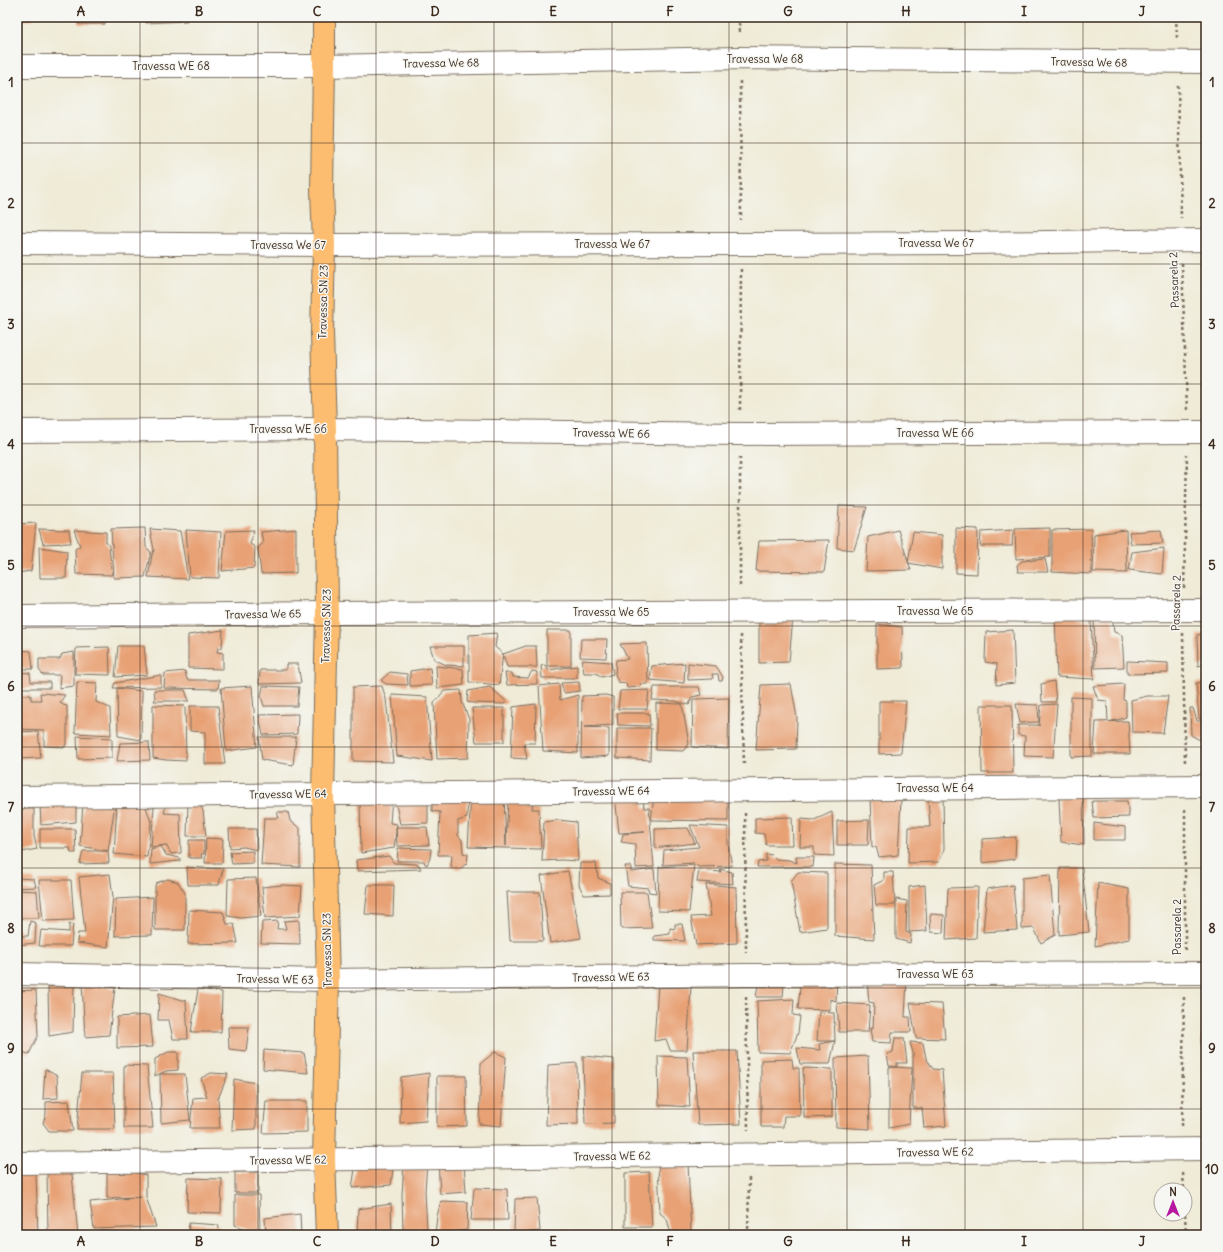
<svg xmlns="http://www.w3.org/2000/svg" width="1223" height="1252" viewBox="0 0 1223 1252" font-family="Delius,sans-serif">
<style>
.building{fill:#e8a174}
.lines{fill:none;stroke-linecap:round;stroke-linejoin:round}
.minor-casing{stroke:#7a6e5f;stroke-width:24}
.major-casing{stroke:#7a6e5f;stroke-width:24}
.path{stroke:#7a6e5f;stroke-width:2.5;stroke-dasharray:3 3;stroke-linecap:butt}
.minor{stroke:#fff;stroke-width:22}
.major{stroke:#fcbd6f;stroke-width:22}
.grid{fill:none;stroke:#3b2a1e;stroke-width:1;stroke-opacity:0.55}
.labels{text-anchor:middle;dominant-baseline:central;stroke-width:3;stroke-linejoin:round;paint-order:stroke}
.street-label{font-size:11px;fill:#3b2a1e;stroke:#f6f6f2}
.neatline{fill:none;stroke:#3b2a1e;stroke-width:1.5}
.grid-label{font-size:13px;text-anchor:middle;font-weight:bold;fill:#3b2a1e}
</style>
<rect width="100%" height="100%" fill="#f6f6f2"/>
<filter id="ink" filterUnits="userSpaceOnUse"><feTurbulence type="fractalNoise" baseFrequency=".025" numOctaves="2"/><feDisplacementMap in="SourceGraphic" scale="8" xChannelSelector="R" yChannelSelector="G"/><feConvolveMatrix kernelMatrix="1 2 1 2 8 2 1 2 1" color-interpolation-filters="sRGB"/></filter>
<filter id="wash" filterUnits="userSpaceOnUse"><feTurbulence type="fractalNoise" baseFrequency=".012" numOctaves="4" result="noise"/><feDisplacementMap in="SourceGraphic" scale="16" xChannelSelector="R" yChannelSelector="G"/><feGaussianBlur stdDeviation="0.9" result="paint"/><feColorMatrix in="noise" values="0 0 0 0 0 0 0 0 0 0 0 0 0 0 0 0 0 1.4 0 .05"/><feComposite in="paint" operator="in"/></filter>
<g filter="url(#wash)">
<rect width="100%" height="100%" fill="#efebd7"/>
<g id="blocks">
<path class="building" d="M17,17H33V20L17,21Z
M78,17H105V24H78Z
M110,17H142V19L110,20Z
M146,17H186L187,21L146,23Z
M262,17H284V18L263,20Z
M839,506L867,507L854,550L837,548Z
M36,523L31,571L17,573V524Z
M145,528L146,547L151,552L145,577L114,578L111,529Z
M956,528L978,529L977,574L956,573Z
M1050,528V557L1016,559L1015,529Z
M39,529L69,530L71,543L43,544Z
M150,529L180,531L188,579L148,577L152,555L154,550Z
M296,529V573L261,574L258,548L263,543L261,532Z
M1091,529L1092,574L1052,572V530Z
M74,530L106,532V542L109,546L112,575L76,574L75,549L80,546Z
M186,530L221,532L219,578L190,577Z
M254,530L250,544L255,547L254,568L222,571L226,531Z
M898,530L911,570L866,571L868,537Z
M1013,530L1012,546H980L981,532Z
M1126,530L1127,573L1093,572L1094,534Z
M1161,530L1163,543L1131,544L1129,532Z
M913,532L942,535V569L908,563Z
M829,540L824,572L756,571L759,541Z
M39,547L67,551L66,578H40Z
M1164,548L1162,574L1129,570L1132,552Z
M1045,559L1048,572H1018L1017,565L1022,561Z
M1055,611L1091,621L1094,679L1057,677Z
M793,617L789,662L759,663V619Z
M1112,617L1114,632L1122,635L1124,667L1095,668L1094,619Z
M877,624L902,627L903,668L877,669Z
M223,630L222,648H218L217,652L223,653V669L188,668V635Z
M547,630H571V666H547Z
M1013,630L1015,683L996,685L997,664L985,662L986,632Z
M497,633L495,647L503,654L499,685L469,682V635Z
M1206,633V664L1198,666L1197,635Z
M581,639H607L606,658L580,657Z
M647,643L648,684H640L641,687L627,688L626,683L618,682L615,674L616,660L628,659L620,644Z
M118,646H144L147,675L115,677Z
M430,646H464V666L446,665L434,659Z
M526,646H536L537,667H507L503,654Z
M109,647L110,675L75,674L76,648Z
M17,650L31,651L33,669H17Z
M74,652V686L59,688L60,675H43L39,670V659H60L62,654Z
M582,660L611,662L613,674L602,677L596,673H584Z
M1127,661L1168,663V673L1127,674Z
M685,663L684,683L650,680L652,666Z
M688,663L716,666L723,677L722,681H719L718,674H712L713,679L688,680Z
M286,664H298L301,683L259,684L260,670H286Z
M545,665L548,670L577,666V678H542L541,666Z
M436,666L463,669L464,685L437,688Z
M430,668L432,685L410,686V671Z
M185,671L187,680H219L218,689L164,688L165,673Z
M532,671L537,672V684L507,685L505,673H512L513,677L528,678Z
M17,672L30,673L31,682H50V688H17Z
M390,672L407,674L408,685L386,684L381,680Z
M161,675V687L113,688L115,683Z
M1054,681L1056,702H1042L1041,684Z
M77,682L97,683L96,702L110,708L111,735L75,733Z
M579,682L580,691L564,693L561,683Z
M1206,682V719H1199L1196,683Z
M559,684L560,700L578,695V753L543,751L539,686Z
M791,684L797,718L796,749L756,750L761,685Z
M1124,684L1123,700L1126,701V717L1121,719L1108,722L1107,701L1098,700L1093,686Z
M252,686L257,747L226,751L221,688Z
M263,686L299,687L297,706H264L261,696Z
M382,686L386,699L393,762L353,761V687Z
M490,687L507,702L504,704L473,703L467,702L468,691Z
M654,687H699L701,695L692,697L689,705L675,701L652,700Z
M117,688L142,691L141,740L118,736Z
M154,690H185L189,701H154L155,699Z
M461,690L462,702L469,719L468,758L437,759L434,703L444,691Z
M649,690L647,709H618L620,691Z
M40,693L65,695L60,702L63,705L67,706V740L65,747L44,746V730L17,729V695H31V700H41Z
M392,695L427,697L432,761L397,756Z
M606,695L613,697V725L584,727L609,728V756L581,758L582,696Z
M1147,696H1168L1163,733L1132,732L1131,700Z
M1071,697L1092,698V756L1071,757Z
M729,698L728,749L692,747L693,699Z
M879,701H906L901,753L879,754Z
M656,703L682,704L689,744L683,751L656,750Z
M536,704L535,743H524L527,759L511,758L513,707Z
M1016,704L1038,705L1039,722L1020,723Z
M1057,704L1053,757L1024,756L1025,736L1018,735V725H1039V726L1041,705Z
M153,705L185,706L186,761L166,760L153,758Z
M981,705H1012L1013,773H982Z
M190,706H218L225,764H205V732L190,731Z
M472,708H504V742H476Z
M1190,708H1193L1197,721H1206V740L1198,739L1191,735Z
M617,713H649L650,726L618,725Z
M298,714L297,734L263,735L259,715Z
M1128,721L1130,754H1094L1096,722Z
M617,728H651L650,760L617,758Z
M38,731L41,758L17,759V732Z
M77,736L112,738V758L78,759Z
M259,737H296L293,765L262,760Z
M149,742L150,760L117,761L120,743Z
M728,793V821L651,820L654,797Z
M468,794L467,818L458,821V835L462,840L463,853L468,854L467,863L460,869L451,867L452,855H438L440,812L432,811V795Z
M504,794L506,846L508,799L533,800L532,809H539L541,849L468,847L471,795Z
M1083,795L1084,845L1061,842L1059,799Z
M615,796L643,798L644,808H649L654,867L636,868L635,844L621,842L623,834L645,832L619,833Z
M943,797L944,849L939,862L908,863L909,827H930L928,798Z
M392,798L390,823L397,824L394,848L361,853L360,800Z
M870,798L901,800L898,855L879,857L876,847H872Z
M428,799V823L400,824L395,800Z
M1092,801H1127L1129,817L1094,818Z
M199,802L203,811L206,836H187L188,803Z
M83,803L115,804L108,851L80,846Z
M40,804L76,805V822L41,825Z
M117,804H145L151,822L147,857L114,854Z
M166,806L164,813L180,814L181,853L171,854L166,845L151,847L154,807Z
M17,809H34V836L37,849L17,853Z
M277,812H288L290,821L300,828V867L261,865L264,818H279Z
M832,812L834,856L814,855V847H800L801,819L814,820Z
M792,817L793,845H766L764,834L755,833V818Z
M558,820L576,822L578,861L561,860L542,861L544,822Z
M869,820L868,845H837V821Z
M1094,823L1125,827V840H1094Z
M690,825L728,827V845L732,866L698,867L694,863L663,865L664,850L699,847Z
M396,827H427L429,845L397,846Z
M688,828L695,843L655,848V829Z
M40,829H75L76,853H71L70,848H40Z
M229,829H256L257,850L244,847L230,848Z
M1016,837L1015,859L982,863V839Z
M206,838L223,839L222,863H205Z
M189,840H204V854H201L202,858H189Z
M161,846L166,855L180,858V861L150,864L151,849Z
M398,848L431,849L430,858L427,865L425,864L424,861H397Z
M83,851H108L109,863L80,864Z
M253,851V863L232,864L230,852Z
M766,854L772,855L776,859L789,860L797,863L796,857H814L813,867H757L758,862L766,861Z
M389,856L394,863L418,864L421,869L357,871L356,860Z
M580,863H596L598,878L610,883V894L584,895L579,885Z
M835,864L871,865L874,939L835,936Z
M694,865L689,912L658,911L659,867Z
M625,866H631V872L654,869L656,893L649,892L648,888L628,886Z
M187,867L223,869L219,885H188Z
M1060,868H1082L1089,932L1059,935Z
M720,869L732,872L733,884L697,882L699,870L721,872Z
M568,871L581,938L550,943L541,876Z
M798,872L827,873V928L800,932L791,881Z
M884,872H893L895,905H876L874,885L884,880Z
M110,874L113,897L108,947L77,943L78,933H85L79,877Z
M1050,875L1055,935L1041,943L1034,928L1022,929V878Z
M17,878L34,879L36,887L17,888Z
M256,878L261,916L241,918L227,916L228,879Z
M168,879L178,882L185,893V930H155V886L156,883Z
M39,880H71L74,920L43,921Z
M1098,883L1129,889V939L1095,946Z
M706,884L736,887L737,943L696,945L691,917L711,916Z
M282,885L302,886L300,916L265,918L262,887Z
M368,885H394L393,916L365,914Z
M925,885L927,931L909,932V887Z
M1013,885L1017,930L983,932L987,889Z
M978,887L976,938L946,940L948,888Z
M17,890L37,891L39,918H17Z
M507,892H540L543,941H510Z
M620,892H647L652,928L621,929Z
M153,897L152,935L115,936L116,899Z
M896,899L907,901L906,932L911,934L910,943L896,939Z
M189,910L223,912L227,924H234L238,943L188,944Z
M931,914L944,915L943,933L931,932L930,918Z
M299,920L300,944L261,943L262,922L278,921L277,929H286L284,921Z
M30,921L36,923L35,943L17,945V929H20L21,936H28Z
M69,924H73L71,946H39L41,930L69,932Z
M675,924H682L685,941L654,940V936L670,934V928L675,929Z
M837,976L836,1001L830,999V1010L798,1009L801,977Z
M907,980L905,1017H910L911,1032H892L891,1043L872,1042L870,1028L873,1029L874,1003L869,1002L867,981Z
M82,983L115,988L109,1035L85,1037Z
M74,985L73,1032L49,1036L48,987Z
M658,985L691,987L687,1050H670L666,1039L654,1041Z
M758,985H784L783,997H756Z
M198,989L222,992L221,1032H191Z
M1206,989V1044H1201L1204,990Z
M36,990L38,1036L29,1054L17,1051V991Z
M159,993L186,1001L188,1039H173L169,1020H158Z
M794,999L793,1015L800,1016L798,1033L790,1053L758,1052L757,1001Z
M837,1003L870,1005L868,1032H839Z
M910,1003L942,1004L945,1039L916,1038Z
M819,1012L834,1013L835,1041H817Z
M150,1015L153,1047L117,1048V1017Z
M228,1027H249L246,1051L229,1049Z
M895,1038H904L907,1063H897V1067L889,1066L887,1054L893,1052Z
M835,1041L830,1064H800L797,1048L820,1050L819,1044Z
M910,1042L923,1043L926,1058L933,1069L942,1070L946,1126L924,1128L922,1108H913V1053Z
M264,1050L304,1053L308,1073L263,1069Z
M693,1051H737L741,1124L698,1125Z
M168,1052H178V1070L166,1071L155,1076V1059Z
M495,1052L506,1057L501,1126L479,1124L481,1063Z
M583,1056L614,1059V1123L585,1124Z
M658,1056L687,1057L690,1107L659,1105Z
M868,1056L870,1129L836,1127L835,1058Z
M792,1059L793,1068H799L800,1116H784L783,1127H761V1060Z
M577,1063L578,1124L546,1125L548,1065Z
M124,1065L147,1066L153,1128H124Z
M889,1067L912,1068L909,1124L889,1128Z
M803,1068L832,1069V1117L804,1118Z
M45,1069L57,1076L58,1098L43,1099Z
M82,1073H113L115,1129H77Z
M211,1073L228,1074L218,1099L220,1128H190L193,1098L207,1097L201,1078Z
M429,1073L426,1121L400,1123L401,1077Z
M160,1074H185L190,1120L161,1123Z
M437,1076H466L467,1126L437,1127Z
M234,1079L256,1083V1129L232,1130Z
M69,1101L73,1131H49L43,1123L46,1114V1102Z
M266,1101H307V1132L263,1133Z
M394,1161L391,1185L352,1188L356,1163Z
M438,1161L464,1163L466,1192L440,1194Z
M404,1162L427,1163L425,1191L427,1229L403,1230L402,1195Z
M688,1163L691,1233L670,1231L667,1219L660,1213L658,1164Z
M107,1167L146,1175V1197L156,1227L94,1229L90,1202L141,1197L107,1198Z
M47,1170L72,1174L78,1235H48Z
M235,1172H258V1193H235Z
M649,1172L652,1227H625V1173Z
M17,1173H36L38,1235H17Z
M188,1178L222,1179L221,1213L187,1212Z
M474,1188L507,1189L508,1220H471Z
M235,1195H259L260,1234L235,1225Z
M537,1198L540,1231L514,1234L515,1199Z
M441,1201L468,1202L467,1230L435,1235L437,1216Z
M391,1204L392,1234H357L358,1209Z
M300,1214L301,1235H266L265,1218Z
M189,1223L219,1225L218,1235H188Z"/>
</g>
</g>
<g filter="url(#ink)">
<use href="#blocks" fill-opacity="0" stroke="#7a6e5f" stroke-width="1"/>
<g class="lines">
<defs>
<path id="minor" d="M17,66H324L740,58L1206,62
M17,243L324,245L741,244L969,243L1206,240
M17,431L325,429L740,434L1206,432
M17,616L327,613L1206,610
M17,797L1206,786
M17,974L328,980L746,975L1206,973
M17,1163L1206,1149"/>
<path id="major" d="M324,17V66L322,189L324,245L322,333L325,429L327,613L323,794L328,980L324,1160L327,1235"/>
</defs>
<use href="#minor" class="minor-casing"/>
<use href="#major" class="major-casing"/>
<path class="path" d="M739,17V34
M1176,17L1177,38
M740,81L741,220
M1178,85L1181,218
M1182,263L1187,410
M740,410L741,267
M740,457V588
M1184,588L1187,455
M1183,633L1185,764
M741,635L744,766
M745,813L746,952
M1185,950V809
M746,997L748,1130
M1182,1126L1184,997
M1183,1173L1184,1190
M1185,1214L1186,1235
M748,1235L749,1177"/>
<use href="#minor" class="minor"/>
<use href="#major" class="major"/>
</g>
</g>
<path class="grid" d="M140,17V1235M258,17V1235M376,17V1235M494,17V1235M612,17V1235M729,17V1235M847,17V1235M965,17V1235M1083,17V1235M17,143H1206M17,264H1206M17,384H1206M17,505H1206M17,626H1206M17,747H1206M17,868H1206M17,988H1206M17,1109H1206"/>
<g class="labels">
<g class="street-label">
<text x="765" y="59">Travessa We 68</text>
<text transform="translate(1089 62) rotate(1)">Travessa We 68</text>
<text transform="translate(441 63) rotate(-1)">Travessa We 68</text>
<text x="171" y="66">Travessa WE 68</text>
<text x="936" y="243">Travessa We 67</text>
<text x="612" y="244">Travessa We 67</text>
<text x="288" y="245">Travessa We 67</text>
<text transform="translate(1174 280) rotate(-92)">Passarela 2</text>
<text transform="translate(323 302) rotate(-89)">Travessa SN 23</text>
<text x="288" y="429">Travessa WE 66</text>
<text transform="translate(611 433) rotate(1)">Travessa WE 66</text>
<text x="935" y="433">Travessa WE 66</text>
<text transform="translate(1176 603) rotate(-89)">Passarela 2</text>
<text x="935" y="611">Travessa We 65</text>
<text x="611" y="612">Travessa We 65</text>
<text transform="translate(263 614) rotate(-1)">Travessa We 65</text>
<text transform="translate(326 626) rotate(-89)">Travessa SN 23</text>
<text x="935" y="788">Travessa WE 64</text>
<text transform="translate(611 791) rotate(-1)">Travessa WE 64</text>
<text transform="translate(288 794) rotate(-1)">Travessa WE 64</text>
<text transform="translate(1177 927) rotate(-90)">Passarela 2</text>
<text transform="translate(327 950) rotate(-91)">Travessa SN 23</text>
<text x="935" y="974">Travessa WE 63</text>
<text transform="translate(611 977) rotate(-1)">Travessa WE 63</text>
<text transform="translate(275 979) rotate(1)">Travessa WE 63</text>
<text transform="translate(935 1152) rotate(-1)">Travessa WE 62</text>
<text transform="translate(612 1156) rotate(-1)">Travessa WE 62</text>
<text transform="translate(288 1160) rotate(-1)">Travessa WE 62</text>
</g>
</g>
<rect width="1223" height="1252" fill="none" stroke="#f6f6f2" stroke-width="44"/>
<g transform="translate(1173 1202)"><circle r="19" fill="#f6f6f2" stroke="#aba49d"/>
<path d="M0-3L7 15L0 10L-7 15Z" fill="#b5179e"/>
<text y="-6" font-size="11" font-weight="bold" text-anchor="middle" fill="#3b2a1e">N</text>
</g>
<rect x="22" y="22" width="1179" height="1208" class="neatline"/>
<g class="grid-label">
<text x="81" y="16">A</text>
<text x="199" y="16">B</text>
<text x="317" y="16">C</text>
<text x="435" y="16">D</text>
<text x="553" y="16">E</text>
<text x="670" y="16">F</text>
<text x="788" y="16">G</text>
<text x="906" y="16">H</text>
<text x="1024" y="16">I</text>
<text x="1142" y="16">J</text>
<text x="11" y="87">1</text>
<text x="1212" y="87">1</text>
<text x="11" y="208">2</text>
<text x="1212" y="208">2</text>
<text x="11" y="329">3</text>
<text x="1212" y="329">3</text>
<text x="11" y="449">4</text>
<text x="1212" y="449">4</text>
<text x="11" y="570">5</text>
<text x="1212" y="570">5</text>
<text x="11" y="691">6</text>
<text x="1212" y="691">6</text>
<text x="11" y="812">7</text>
<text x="1212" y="812">7</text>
<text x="11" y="933">8</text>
<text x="1212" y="933">8</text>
<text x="11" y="1053">9</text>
<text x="1212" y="1053">9</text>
<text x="11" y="1174">10</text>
<text x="1212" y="1174">10</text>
<text x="81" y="1246">A</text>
<text x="199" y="1246">B</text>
<text x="317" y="1246">C</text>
<text x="435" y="1246">D</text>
<text x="553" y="1246">E</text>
<text x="670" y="1246">F</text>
<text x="788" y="1246">G</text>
<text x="906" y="1246">H</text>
<text x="1024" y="1246">I</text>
<text x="1142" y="1246">J</text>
</g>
</svg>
